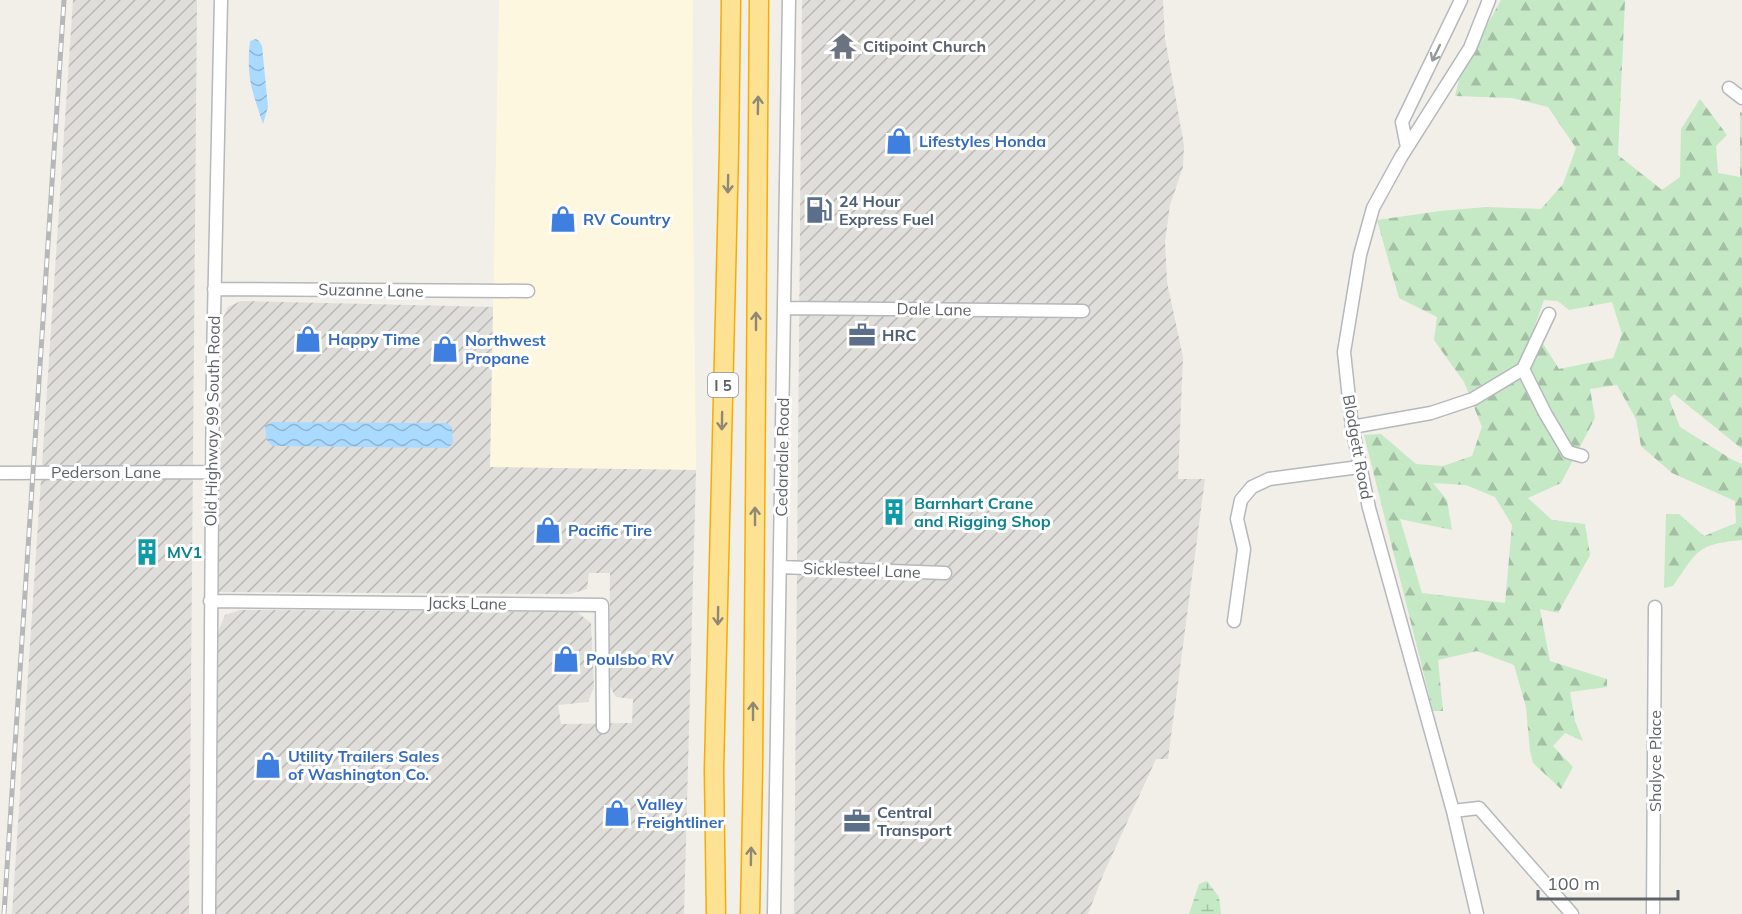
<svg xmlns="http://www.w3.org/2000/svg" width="1742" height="914" viewBox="0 0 1742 914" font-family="Mulish,sans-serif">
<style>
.commercial{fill:#fef7e0}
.industrial{fill:url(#industrial-furrows)}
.forest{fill:url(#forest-firs);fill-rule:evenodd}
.wetland{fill:url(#wetland-marsh)}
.water{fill:url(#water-waves)}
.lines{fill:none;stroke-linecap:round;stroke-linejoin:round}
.minor-casing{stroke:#b5b8bc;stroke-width:15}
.highway-casing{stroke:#f9ab00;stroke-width:21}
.minor{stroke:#fff;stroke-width:12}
.highway{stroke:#fde293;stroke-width:18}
.rail-casing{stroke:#b6b7b8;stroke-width:5}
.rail{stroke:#fff;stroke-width:3;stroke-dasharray:9;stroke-linecap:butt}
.oneway{stroke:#979a9d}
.oneway2{stroke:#8e8975}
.labels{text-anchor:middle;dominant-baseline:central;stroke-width:6;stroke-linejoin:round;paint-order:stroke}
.shield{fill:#fff;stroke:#8f9295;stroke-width:1.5}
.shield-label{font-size:15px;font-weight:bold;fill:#5f6368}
.worship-label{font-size:16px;font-weight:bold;fill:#5b616d;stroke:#fff;text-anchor:start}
.shop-label{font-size:16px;font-weight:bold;fill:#366cbe;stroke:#fff;text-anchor:start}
.service-label{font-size:16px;font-weight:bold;fill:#4e5e75;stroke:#fff;text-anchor:start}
.street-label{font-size:16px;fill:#5f6368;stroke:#fff}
.culture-label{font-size:16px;font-weight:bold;fill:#0d838f;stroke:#fff;text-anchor:start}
</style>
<defs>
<pattern id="industrial-furrows" width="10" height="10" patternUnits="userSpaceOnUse" patternTransform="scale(1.5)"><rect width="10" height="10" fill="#e0deda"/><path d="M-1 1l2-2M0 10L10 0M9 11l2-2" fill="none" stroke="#b9b8b5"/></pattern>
<pattern id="forest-firs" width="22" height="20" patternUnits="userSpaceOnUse" patternTransform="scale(1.5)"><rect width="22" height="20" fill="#c5e8c5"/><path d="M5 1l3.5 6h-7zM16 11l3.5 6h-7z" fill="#a3c0a4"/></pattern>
<pattern id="wetland-marsh" width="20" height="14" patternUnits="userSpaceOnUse" patternTransform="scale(1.5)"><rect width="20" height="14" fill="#c5e8c5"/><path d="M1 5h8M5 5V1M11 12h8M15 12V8" fill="none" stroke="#a3c0a4"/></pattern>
<pattern id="water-waves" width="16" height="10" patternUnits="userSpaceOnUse" patternTransform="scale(1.5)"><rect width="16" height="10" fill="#aadaff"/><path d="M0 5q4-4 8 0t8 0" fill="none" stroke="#8eb4d2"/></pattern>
</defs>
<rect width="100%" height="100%" fill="#f1efe8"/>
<path class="commercial" d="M499,0H693L692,114L696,470L490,468Z"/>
<path class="industrial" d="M73,0H197L189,914H12Z
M802,0H1163L1165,38L1184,145L1183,167L1170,205L1165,241L1167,282L1183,357L1178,479H1205L1168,759H1156L1103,875L1088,914H794Z
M241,301L493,307L490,467L696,470L684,914H215L217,634L225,615L240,610L577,612L591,623L594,687L588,702L558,705L561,724L632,723L633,699L616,697L609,685L610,573H589L587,589L570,594L218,592L223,318L228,307Z"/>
<path class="forest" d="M1501,0H1625L1618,155L1662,190L1680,177L1681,129L1700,99L1727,135L1716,146L1718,173L1740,177V112L1742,113V449L1674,394L1669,399L1680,427L1731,459L1742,464V540C1696,544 1698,551 1673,586L1664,588L1666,514H1679L1704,536L1736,523L1735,501L1672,473L1641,446L1636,419L1617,385L1590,389L1595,418L1561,483L1528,498L1552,520L1585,524L1590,555L1558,613L1540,609L1550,661L1607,679V687L1570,692L1575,721L1583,741L1565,733L1553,746L1573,767L1561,789L1533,763L1530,751L1526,707L1514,665L1477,651L1438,660L1443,711H1433L1364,435L1381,434L1416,464L1443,466L1472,456L1482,427L1464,382L1434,340L1437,317L1399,298L1377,220L1440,211L1487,207L1541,209L1563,184L1576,148L1548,107L1512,98L1455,96L1461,72ZM1544,300L1558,301L1569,310L1612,302L1622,334L1613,358L1559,369L1542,342L1535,325ZM1433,483L1466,485L1495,497L1512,525L1505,603L1422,593L1400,519L1452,530L1447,500Z"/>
<path class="wetland" d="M1207,881L1219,897L1221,914H1189L1199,884Z"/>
<path class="water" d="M256,39L259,41L262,46L268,107L263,124C252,90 246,77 250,41Z
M272,422L446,423L452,427L453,443L448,448L272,446L267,440L265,426Z"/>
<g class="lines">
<defs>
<path id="minor" d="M1729,88L1742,98
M1407,147L1402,122L1461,0
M214,289L528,291
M784,308L1083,311
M1523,369L1545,413L1568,452L1582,456
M1352,427L1431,413L1473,399L1523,369L1549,314
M0,473L212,472
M780,567L945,573
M210,601L602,605L603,727
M1234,621L1244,549L1237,519L1241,500L1252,487L1269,479L1359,467
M1453,811L1479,808L1572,914
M209,914L213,361L221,0
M774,914L789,0
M1477,914L1453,811L1369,508L1352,427L1344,352L1360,255L1373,208L1401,157L1470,48L1489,0
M1653,914L1655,607"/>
<path id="highway" d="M716,914L714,770L729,150L731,0
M750,914L753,769L759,0"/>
</defs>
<use href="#minor" class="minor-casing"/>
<use href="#highway" class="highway-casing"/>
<use href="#minor" class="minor"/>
<use href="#highway" class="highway"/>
<defs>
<path id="rail" d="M4,914L64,0"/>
</defs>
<use href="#rail" class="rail-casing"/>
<use href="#rail" class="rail"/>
</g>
<defs><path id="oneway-shaft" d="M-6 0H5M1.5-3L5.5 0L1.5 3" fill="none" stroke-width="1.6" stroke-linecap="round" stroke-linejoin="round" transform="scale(1.5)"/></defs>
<use class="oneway" href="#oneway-shaft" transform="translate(1436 53) rotate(116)"/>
<g class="oneway2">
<use href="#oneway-shaft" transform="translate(758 105) rotate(-89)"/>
<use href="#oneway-shaft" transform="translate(728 184) rotate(91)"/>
<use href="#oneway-shaft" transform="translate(756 321) rotate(-90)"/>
<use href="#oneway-shaft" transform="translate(722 421) rotate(91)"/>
<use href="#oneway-shaft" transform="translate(755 516) rotate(-90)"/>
<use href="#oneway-shaft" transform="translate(718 616) rotate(91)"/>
<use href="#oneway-shaft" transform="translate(753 711) rotate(-90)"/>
<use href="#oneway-shaft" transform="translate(751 856) rotate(-89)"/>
</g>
<defs>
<symbol id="temple-bare" viewBox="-9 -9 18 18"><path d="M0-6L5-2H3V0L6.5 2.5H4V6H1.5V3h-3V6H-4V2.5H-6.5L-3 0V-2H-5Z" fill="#6b7280" stroke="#fff" stroke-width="2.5" paint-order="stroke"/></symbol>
<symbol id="shop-bare" viewBox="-9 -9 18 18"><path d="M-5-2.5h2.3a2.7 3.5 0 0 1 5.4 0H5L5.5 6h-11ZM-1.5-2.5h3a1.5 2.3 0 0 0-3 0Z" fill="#3f7fe0" stroke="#fff" stroke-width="2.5" paint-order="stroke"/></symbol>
<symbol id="fuel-bare" viewBox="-9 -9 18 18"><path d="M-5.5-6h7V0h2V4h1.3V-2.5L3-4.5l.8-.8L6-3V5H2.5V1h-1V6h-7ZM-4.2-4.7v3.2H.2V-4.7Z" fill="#5c6f8a" stroke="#fff" stroke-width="2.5" paint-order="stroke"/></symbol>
<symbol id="office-bare" viewBox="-9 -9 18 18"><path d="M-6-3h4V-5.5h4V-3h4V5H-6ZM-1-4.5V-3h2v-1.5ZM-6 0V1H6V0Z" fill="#5c6f8a" stroke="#fff" stroke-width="2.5" paint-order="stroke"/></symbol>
<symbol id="building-bare" viewBox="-9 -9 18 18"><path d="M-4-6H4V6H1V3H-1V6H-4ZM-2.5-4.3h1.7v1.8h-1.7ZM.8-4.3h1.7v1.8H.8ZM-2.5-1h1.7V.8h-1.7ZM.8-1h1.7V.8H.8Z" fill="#0f9aa8" stroke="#fff" stroke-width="2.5" paint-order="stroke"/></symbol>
</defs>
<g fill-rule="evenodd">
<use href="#temple-bare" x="824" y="27" width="38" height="38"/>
<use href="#shop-bare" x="880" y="122" width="38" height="38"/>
<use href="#fuel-bare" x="800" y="191" width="38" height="38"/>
<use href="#shop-bare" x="544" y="200" width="38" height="38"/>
<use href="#office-bare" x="843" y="316" width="38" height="38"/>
<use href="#shop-bare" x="289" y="320" width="38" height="38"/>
<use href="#shop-bare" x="426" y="330" width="38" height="38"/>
<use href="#building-bare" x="875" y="493" width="38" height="38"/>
<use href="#shop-bare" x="529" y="511" width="38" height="38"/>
<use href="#building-bare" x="128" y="533" width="38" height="38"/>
<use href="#shop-bare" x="547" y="640" width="38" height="38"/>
<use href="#shop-bare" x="249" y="746" width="38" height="38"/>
<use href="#shop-bare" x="598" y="794" width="38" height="38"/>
<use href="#office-bare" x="838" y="802" width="38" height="38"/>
</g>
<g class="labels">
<rect class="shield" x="708" y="373" width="30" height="24" rx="4.5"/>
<g class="shield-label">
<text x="723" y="385">I 5</text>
</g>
<g class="worship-label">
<text x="863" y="46">Citipoint Church</text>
</g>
<g class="shop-label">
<text x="919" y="141">Lifestyles Honda</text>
<text x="583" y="219">RV Country</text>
<text x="328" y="339">Happy Time</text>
<text x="465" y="340">Northwest<tspan x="465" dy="18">Propane</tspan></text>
<text x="568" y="530">Pacific Tire</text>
<text x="586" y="659">Poulsbo RV</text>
<text x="288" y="756">Utility Trailers Sales<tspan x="288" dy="18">of Washington Co.</tspan></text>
<text x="637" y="804">Valley<tspan x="637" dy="18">Freightliner</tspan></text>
</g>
<g class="service-label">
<text x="839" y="201">24 Hour<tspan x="839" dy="18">Express Fuel</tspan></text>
<text x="882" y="335">HRC</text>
<text x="877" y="812">Central<tspan x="877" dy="18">Transport</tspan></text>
</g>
<g class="street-label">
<text transform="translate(371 290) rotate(1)">Suzanne Lane</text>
<text transform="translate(934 309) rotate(1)">Dale Lane</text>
<text transform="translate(212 421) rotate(-89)">Old Highway 99 South Road</text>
<text transform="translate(1358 447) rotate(80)">Blodgett Road</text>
<text transform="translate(782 457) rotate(-89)">Cedardale Road</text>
<text x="106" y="472">Pederson Lane</text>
<text transform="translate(862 570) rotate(2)">Sicklesteel Lane</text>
<text transform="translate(467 603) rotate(1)">Jacks Lane</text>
<text transform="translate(1655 761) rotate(-90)">Shalyce Place</text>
</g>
<g class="culture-label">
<text x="914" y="503">Barnhart Crane<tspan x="914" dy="18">and Rigging Shop</tspan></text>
<text x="167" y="552">MV1</text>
</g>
</g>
<path d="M1538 890v9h140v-9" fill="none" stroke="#5f6368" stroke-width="3"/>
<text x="1547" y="890" font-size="18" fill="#5f6368" stroke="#ffffff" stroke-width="4.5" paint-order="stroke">100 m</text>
</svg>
